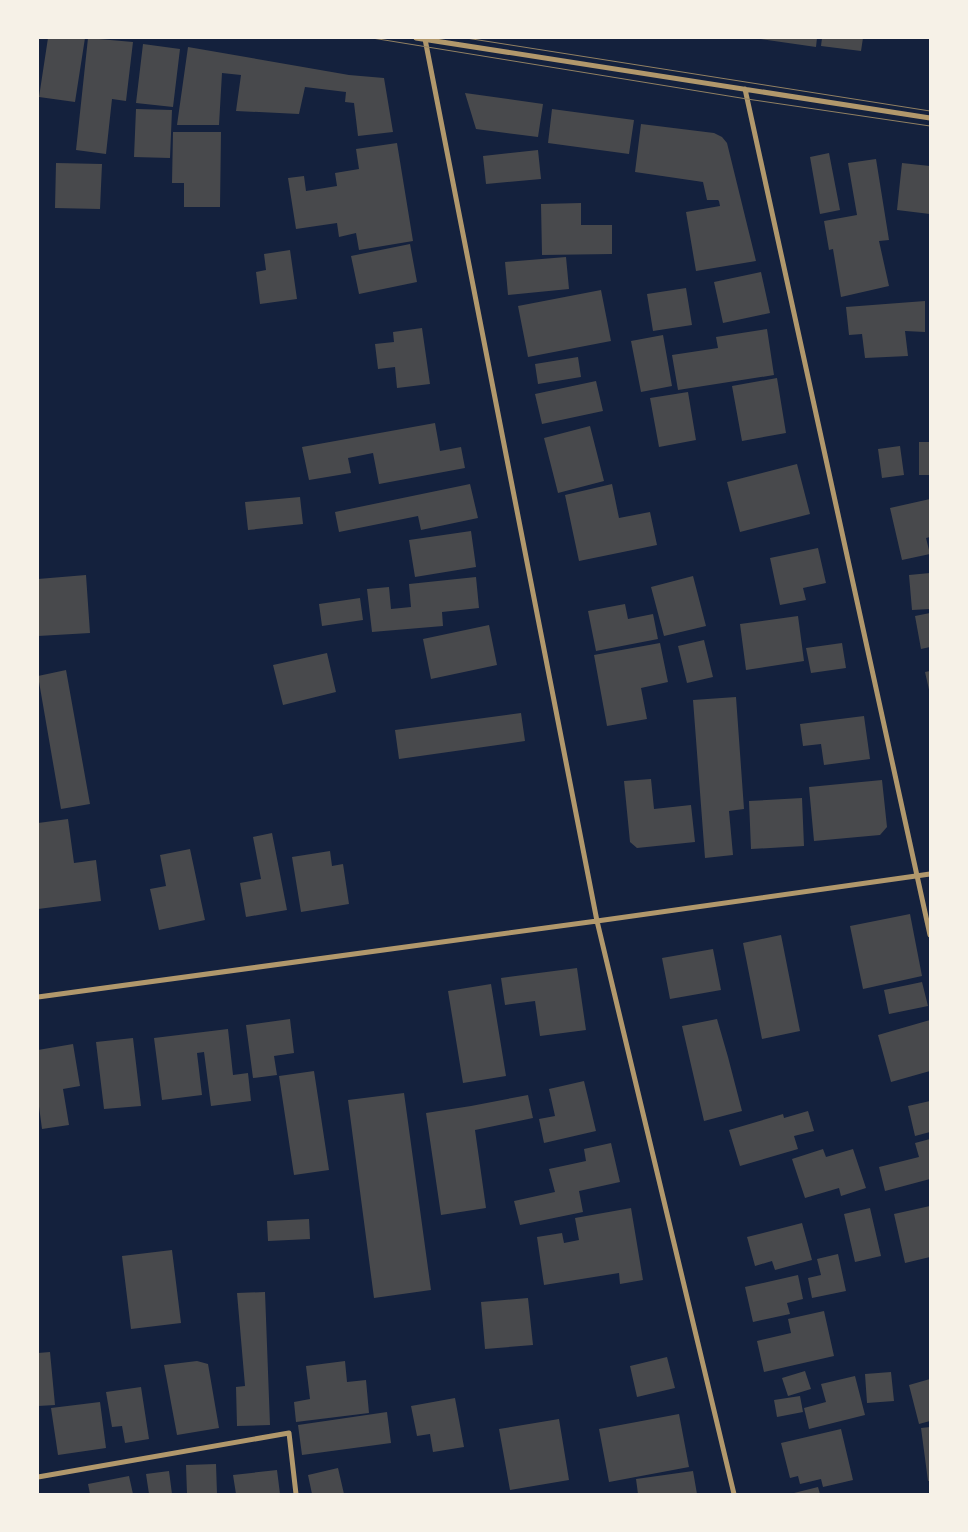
<svg xmlns="http://www.w3.org/2000/svg" width="968" height="1532" viewBox="0 0 968 1532" font-family="'IBM Plex Sans',sans-serif">
<style>
.building{fill:#48494c}
.lines{fill:none;stroke-linecap:round;stroke-linejoin:round}
.minor{stroke:#b1986c;stroke-width:5}
.tram{stroke:#918062;stroke-width:1}
</style>
<rect width="100%" height="100%" fill="#14213d"/>
<path class="building" d="M48,38H85L75,102L39,97Z
M88,38L133,42L126,101L112,99L106,154L76,150Z
M754,38H817L816,47Z
M822,38H863L861,51L821,46Z
M143,44L180,49L173,107L136,103Z
M188,47L349,75L384,78L393,132L358,136L354,103L345,102L346,92L305,87L299,114L236,111L241,75L222,73L219,125H177Z
M465,93L543,104L538,137L476,129Z
M136,109L172,110L170,158L134,157Z
M552,109L634,120L629,154L548,143Z
M641,124L714,133L722,137L727,143L756,261L696,271L686,212L720,206L719,201L718,200H707L703,182L635,172Z
M173,132H221L220,207H184V183H172Z
M397,143L413,241L359,250L356,233L339,237L337,223L296,229L288,178L304,176L306,191L337,186L335,173L359,169L356,149Z
M538,150L541,179L486,184L483,156Z
M829,153L840,210L820,214L810,157Z
M876,159L889,240L879,241L889,286L841,297L833,249L829,250L824,221L857,215L848,163Z
M56,163L102,164L100,209L55,208Z
M902,163L930,166V214L897,210Z
M581,203V225H612V254L542,255L541,204Z
M410,244L417,282L359,294L351,256Z
M290,250L297,299L260,304L256,272L266,270L264,254Z
M566,257L569,289L508,295L505,262Z
M761,272L770,313L723,323L714,282Z
M686,288L692,325L653,331L647,294Z
M601,290L611,341L528,357L518,306Z
M925,301V332L905,331L908,356L865,358L862,334L849,335L846,307Z
M422,328L430,384L397,388L395,367L378,369L375,344L394,342L393,332Z
M767,329L774,375L678,390L672,355L718,348L716,337Z
M663,335L672,386L641,392L631,341Z
M578,357L581,377L538,384L535,364Z
M777,378L786,433L742,441L732,386Z
M596,381L603,411L542,424L535,394Z
M688,392L696,440L659,447L650,398Z
M435,423L440,451L461,447L465,468L379,484L373,453L348,458L351,473L309,480L302,447Z
M590,426L604,481L558,493L544,438Z
M919,442H930V475H919Z
M900,446L904,475L882,478L878,449Z
M797,464L810,514L740,532L727,482Z
M470,484L478,518L421,530L418,516L339,532L335,512Z
M612,484L619,518L650,512L657,545L579,561L565,495Z
M300,497L303,524L248,530L245,502Z
M930,499V537L926,538L930,554L902,560L890,508Z
M471,531L476,567L415,577L409,540Z
M818,548L826,583L803,588L806,600L780,605L770,558Z
M930,573V609L912,610L909,575Z
M86,575L90,633L38,636V579Z
M693,576L706,626L664,636L651,587Z
M476,577L479,608L442,612L443,626L372,632L367,589L389,587L391,609L411,607L409,584Z
M360,598L363,620L322,626L319,604Z
M625,604L628,619L653,614L658,639L596,651L588,611Z
M930,613V647L921,649L915,616Z
M798,616L804,661L746,670L740,624Z
M489,625L497,665L431,679L423,639Z
M704,640L713,677L687,683L678,646Z
M660,643L668,682L641,688L647,719L607,726L594,655Z
M842,643L846,668L811,673L806,648Z
M327,653L336,692L283,705L273,665Z
M66,670L90,804L61,809L38,676Z
M930,671V694L925,672Z
M736,697L744,809L729,811L733,855L705,858L693,700Z
M521,713L525,741L399,759L395,730Z
M864,716L870,759L824,765L821,744L803,746L800,724Z
M651,779L654,809L691,805L695,842L637,848L630,842L624,781Z
M882,780L887,827L880,835L814,841L809,787Z
M802,798L804,846L751,849L749,801Z
M68,819L74,863L96,860L101,901L38,909V823Z
M272,833L287,910L246,917L240,883L261,879L253,837Z
M190,849L205,920L159,930L150,889L166,886L160,855Z
M330,851L332,866L343,864L349,904L301,912L292,857Z
M910,914L922,976L863,989L850,926Z
M781,935L800,1031L762,1039L743,943Z
M713,949L721,990L670,999L662,958Z
M577,968L586,1030L540,1036L535,1001L505,1005L501,978Z
M922,982L928,1006L889,1014L884,990Z
M491,984L506,1076L463,1083L448,991Z
M290,1019L294,1053L274,1056L277,1075L253,1078L246,1025Z
M717,1019L728,1057L742,1111L704,1121L682,1026Z
M930,1020V1071L891,1082L878,1035Z
M228,1029L233,1075L248,1073L251,1101L211,1106L204,1052L197,1053L202,1095L162,1100L154,1038Z
M133,1038L141,1106L104,1109L96,1042Z
M73,1044L80,1086L63,1089L69,1125L42,1129L38,1099V1050Z
M314,1071L329,1170L294,1175L279,1076Z
M584,1081L596,1131L544,1143L539,1119L555,1116L549,1089Z
M404,1093L431,1290L374,1298L348,1100Z
M528,1095L533,1118L475,1130L486,1208L441,1215L426,1113L471,1106Z
M930,1101V1132L915,1136L908,1106Z
M808,1111L814,1131L794,1136L798,1149L740,1166L729,1130L783,1114L784,1118Z
M930,1139V1179L885,1191L879,1167L919,1157L915,1143Z
M611,1143L620,1182L579,1191L583,1212L520,1225L514,1201L555,1192L549,1169L586,1161L584,1149Z
M823,1149L826,1157L853,1149L866,1188L841,1196L839,1188L805,1198L792,1159Z
M930,1206V1257L905,1263L894,1214Z
M631,1208L643,1280L620,1284L619,1273L544,1285L537,1237L562,1233L564,1243L579,1240L575,1218Z
M870,1208L881,1256L855,1262L844,1214Z
M309,1219L310,1239L268,1241L267,1221Z
M802,1223L812,1260L775,1270L772,1261L755,1266L747,1237Z
M172,1250L181,1323L131,1329L122,1256Z
M838,1254L846,1291L812,1298L808,1278L821,1275L817,1259Z
M798,1275L803,1299L787,1303L790,1314L753,1322L745,1287Z
M265,1292L270,1425L237,1426L236,1387L245,1386L237,1293Z
M528,1298L533,1345L485,1349L481,1302Z
M824,1311L834,1356L764,1372L757,1341L791,1333L788,1319Z
M50,1352L55,1405L38,1406V1353Z
M667,1357L675,1388L637,1397L630,1366Z
M197,1361L208,1364L219,1428L177,1435L164,1365Z
M345,1361L347,1382L366,1380L369,1413L296,1422L294,1402L310,1399L306,1366Z
M805,1371L811,1389L788,1396L782,1378Z
M891,1372L894,1401L867,1403L865,1374Z
M855,1376L865,1415L809,1429L804,1408L826,1402L821,1384Z
M930,1379V1421L919,1424L909,1385Z
M141,1387L149,1439L125,1443L122,1426L112,1427L106,1392Z
M800,1396L803,1412L777,1417L774,1400Z
M455,1398L464,1447L433,1452L430,1434L417,1436L411,1406Z
M100,1402L106,1448L58,1455L51,1408Z
M387,1412L391,1443L302,1455L298,1425Z
M679,1414L689,1467L609,1482L599,1429Z
M559,1419L569,1480L510,1490L499,1429Z
M930,1427V1481H928L921,1428Z
M841,1429L853,1480L823,1487L821,1479L800,1484L798,1476L790,1478L781,1443Z
M216,1464L217,1494H187L186,1465Z
M338,1468L344,1494H312L308,1475Z
M277,1470L280,1494H236L233,1475Z
M169,1471L172,1494H149L146,1474Z
M693,1471L697,1494H638L636,1479Z
M129,1476L133,1494H90L88,1484Z
M818,1487L820,1494H790Z"/>
<g class="lines">
<path class="minor" d="M416,38L930,118
M425,39L597,921L734,1494
M745,89L930,935
M38,997L597,921L930,874
M38,1477L289,1433L296,1494"/>
<path class="tram" d="M372,38L747,99L930,126
M466,38L930,111"/>
</g>
<rect width="968" height="1532" fill="none" stroke="#f6f1e7" stroke-width="78"/>
</svg>
